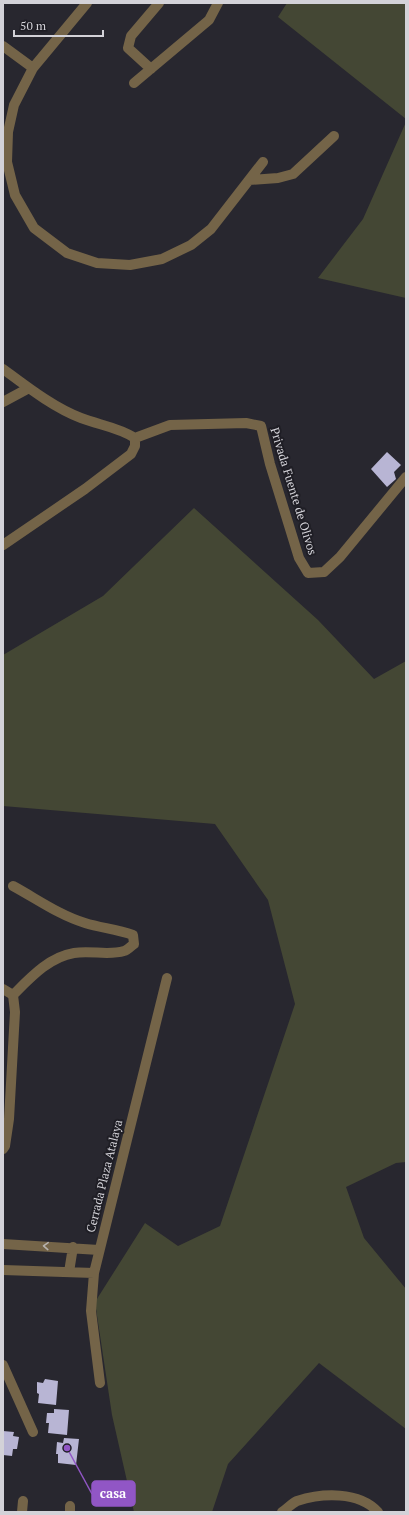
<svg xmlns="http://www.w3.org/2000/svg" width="409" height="1515" viewBox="0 0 409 1515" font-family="'PT Serif',serif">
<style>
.green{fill:#444734}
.building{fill:#b8b5d4}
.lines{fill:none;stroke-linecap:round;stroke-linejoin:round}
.minor{stroke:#746448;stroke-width:10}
.oneway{stroke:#b6b1ad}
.labels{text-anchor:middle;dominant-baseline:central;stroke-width:4;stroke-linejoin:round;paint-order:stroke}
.street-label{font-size:12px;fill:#d3d2d8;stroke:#1f1e25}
.leader{fill:none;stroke:#9156c5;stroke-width:1.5}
.callout-dot{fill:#9156c5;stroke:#1f1e25;stroke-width:1.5}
.callout{fill:#9156c5;stroke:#9156c5;stroke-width:1.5}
.callout-label{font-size:13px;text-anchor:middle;font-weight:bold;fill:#fff}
</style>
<rect width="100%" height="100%" fill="#28272f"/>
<path class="green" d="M287,3H406V119L278,17Z
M406,122V298L318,278L363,219Z
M194,508L318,620L374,679L406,661V1162L396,1163L346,1187L364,1238L406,1289V1429L319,1363L228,1464L212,1512H134L112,1415L95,1302L145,1223L178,1246L220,1226L295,1004L268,900L215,824L3,806V655L103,596Z"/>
<path class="building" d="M387,452L401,465L394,472L396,479L387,487L371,469Z
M45,1379L58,1381L56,1405L38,1403L39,1394L37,1393V1382L43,1383Z
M54,1409L69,1410L67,1435L48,1433L49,1423H46L47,1413H54Z
M3,1431L14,1432L13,1436L19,1437L17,1449H13L12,1456L3,1455Z
M64,1438L79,1439L76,1465L58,1463V1454H56L57,1442L63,1443Z"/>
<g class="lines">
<path class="minor" d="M87,3L33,68L14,105L8,132L7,162L15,195L34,228L67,253L97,263L130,265L162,259L191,245L211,229L263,162
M3,46L33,68
M151,69L128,48L131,36L159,3
M134,83L209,20L218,3
M249,180L278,178L293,174L334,136
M3,369C26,386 54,408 81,418C99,425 118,427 135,438
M3,402L29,388
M135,438L170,425L246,423L261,426L270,464L299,558L308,573L324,572L340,557L406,477
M3,545L85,489L131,454L135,446V438
M3,989L13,995L15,1012L9,1119L5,1146L3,1149
M13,995C30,978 49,957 74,953C91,950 108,956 124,951C128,950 131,946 134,944L133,935C116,929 101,928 85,923C59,915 37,899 13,886
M3,1244L99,1250
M3,1270L94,1273
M69,1272L73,1247
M3,1365L33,1432
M100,1383L91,1311L94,1273L167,978
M70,1506V1512
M22,1512L23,1501
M282,1512C287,1509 292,1503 297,1501C322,1493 359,1491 378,1512"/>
</g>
<defs><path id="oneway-chevron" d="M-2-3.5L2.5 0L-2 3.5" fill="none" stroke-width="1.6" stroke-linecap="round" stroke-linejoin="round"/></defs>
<use class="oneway" href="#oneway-chevron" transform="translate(46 1246) rotate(-177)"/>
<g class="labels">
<g class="street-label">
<text transform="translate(294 491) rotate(73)">Privada Fuente de Olivos</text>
<text transform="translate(104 1176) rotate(-76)">Cerrada Plaza Atalaya</text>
</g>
</g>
<path class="leader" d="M67 1448L92 1494"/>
<circle class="callout-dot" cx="67" cy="1448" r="4"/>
<rect class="callout" x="92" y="1481" width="43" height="25" rx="4"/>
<g class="callout-label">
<text x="113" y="1498">casa</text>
</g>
<rect width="409" height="1515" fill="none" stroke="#d3d2d8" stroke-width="8"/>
<path d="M14 30v6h89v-6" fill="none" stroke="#d3d2d8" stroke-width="2"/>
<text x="20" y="30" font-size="12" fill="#d3d2d8" stroke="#1f1e25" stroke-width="3" paint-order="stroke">50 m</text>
</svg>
